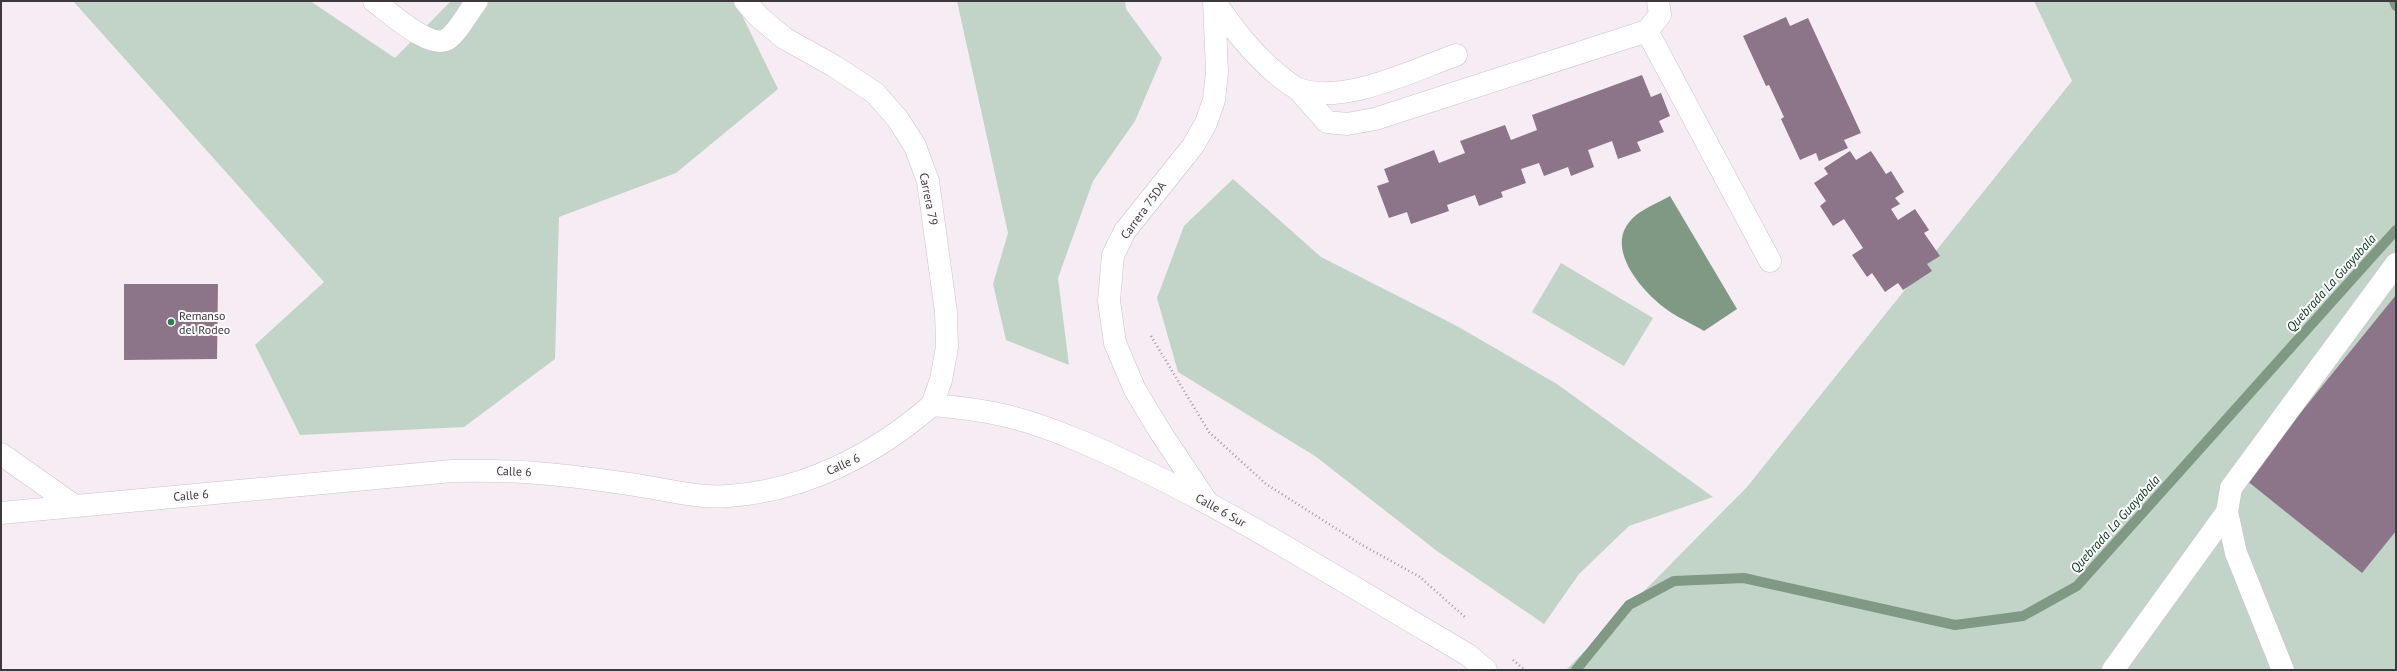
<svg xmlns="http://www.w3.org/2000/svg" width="2397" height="671" viewBox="0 0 2397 671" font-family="'PT Sans',sans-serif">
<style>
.green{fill:#c2d4c7}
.water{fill:#7f9985}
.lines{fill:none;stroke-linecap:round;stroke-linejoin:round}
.stream{stroke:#7f9985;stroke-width:10}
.building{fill:#8d7589}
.minor-casing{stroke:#ccc2ca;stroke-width:23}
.major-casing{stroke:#ccc2ca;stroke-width:23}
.path{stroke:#a0999f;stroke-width:2.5;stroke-dasharray:1 3;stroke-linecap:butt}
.minor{stroke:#fff;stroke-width:22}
.major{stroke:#fff;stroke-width:22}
.poi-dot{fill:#2e7c4b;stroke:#fefcfe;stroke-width:1.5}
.labels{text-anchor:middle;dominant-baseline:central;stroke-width:4;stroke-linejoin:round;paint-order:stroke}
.street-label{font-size:12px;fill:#3c383b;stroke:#fefcfe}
.poi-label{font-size:12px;fill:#3c383b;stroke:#fefcfe;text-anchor:start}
.water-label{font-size:13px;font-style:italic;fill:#033519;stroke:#fefcfe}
</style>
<rect width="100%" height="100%" fill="#f6ecf4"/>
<path class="green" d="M73,1H310L395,58L451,1H735L778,89L676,173L559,217L555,359L464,427L300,435L255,345L324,282Z
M957,1H1125L1126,9L1162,58L1135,121L1093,181L1058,278L1069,365L1006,340L993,284L1008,233Z
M2034,1H2396V670H1566L1747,487L2072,81Z
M1233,179L1321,257L1455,325L1557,384L1713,497L1629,526L1579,574L1544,624L1437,551L1315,456L1178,372L1157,298L1184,226Z
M1561,263L1653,318L1624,366L1532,312Z"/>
<path class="water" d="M1670,196L1737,309L1704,331C1691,323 1674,316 1662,306C1640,288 1605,248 1631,220C1641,209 1658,203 1670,196Z"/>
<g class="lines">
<path class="stream" d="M2394,1L2396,6
M1576,670L1629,605L1674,581L1744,578L1955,625L2023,616L2077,586L2396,230"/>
</g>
<path class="building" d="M1786,17L1790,26L1808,18L1861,133L1844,140L1848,148L1819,161L1816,153L1800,160L1781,119L1784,117L1769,85L1766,86L1743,36Z
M1642,75L1651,97L1661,93L1670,116L1659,121L1664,132L1637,142L1641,151L1618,159L1612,141L1588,150L1594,167L1571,176L1568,167L1544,176L1539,163L1521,169L1526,183L1501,192L1503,197L1479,206L1475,195L1447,205L1449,211L1411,224L1407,212L1389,218L1377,186L1389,182L1384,169L1434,150L1439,163L1465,153L1460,141L1505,125L1511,140L1537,130L1532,115Z
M1850,151L1856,160L1871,151L1886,174L1891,171L1904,192L1895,198L1900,204L1891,209L1898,220L1915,209L1929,230L1924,233L1940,256L1927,264L1932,271L1903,290L1898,283L1885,292L1872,273L1867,277L1852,255L1863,248L1844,219L1833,226L1820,206L1826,201L1814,183L1828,174L1824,168Z
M124,284H218L217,359L124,360Z
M2396,295V531L2362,573L2246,480Z"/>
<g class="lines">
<defs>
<path id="minor" d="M374,1C389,12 432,52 449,38C460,29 468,12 477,1
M1215,2C1234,30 1252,53 1278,75C1284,79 1291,86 1298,89C1344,105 1411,71 1456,55
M1647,31L1770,261
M1298,89L1327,122L1347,124L1375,119L1647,31L1660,15L1658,1
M1,454L73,505
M1207,502L1161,433L1135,390L1115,343L1109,301L1113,255L1125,231L1193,146L1206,123L1214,100L1217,72L1214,1
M1,513L452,471C515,469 567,475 629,484C660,488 698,499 728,496C804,491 876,454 932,405
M2113,670L2227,512
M2283,670L2236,553L2227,512L2231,488L2396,264"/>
<path id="major" d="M745,1L759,17L784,38L834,66L875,93L897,118L915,146L928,181L946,312L947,347L941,380L932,405C957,407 982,410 1007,416C1053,427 1104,451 1147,472C1245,520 1337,578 1431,633L1468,655L1486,670"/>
</defs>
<use href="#minor" class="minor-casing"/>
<use href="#major" class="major-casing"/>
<path class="path" d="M1151,336L1209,432L1266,484L1362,545L1420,577L1466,618
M1513,660L1525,670"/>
<use href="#minor" class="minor"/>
<use href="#major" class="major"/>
</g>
<circle class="poi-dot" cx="171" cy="322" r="4"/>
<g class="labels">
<g class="street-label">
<text transform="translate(929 199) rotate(79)">Carrera 79</text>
<text transform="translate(1143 210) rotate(-54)">Carrera 75DA</text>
<text transform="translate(843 464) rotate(-24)">Calle 6</text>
<text transform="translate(514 471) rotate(2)">Calle 6</text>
<text transform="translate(191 495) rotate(-5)">Calle 6</text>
<text transform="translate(1221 510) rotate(29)">Calle 6 Sur</text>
</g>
<g class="poi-label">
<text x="179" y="315">Remanso<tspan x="179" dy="14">del Rodeo</tspan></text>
</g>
<g class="water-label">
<text transform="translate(2331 283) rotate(-48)">Quebrada La Guayabala</text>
<text transform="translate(2115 524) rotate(-48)">Quebrada La Guayabala</text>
</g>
</g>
<rect width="2397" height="671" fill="none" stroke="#3c383b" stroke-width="4"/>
</svg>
